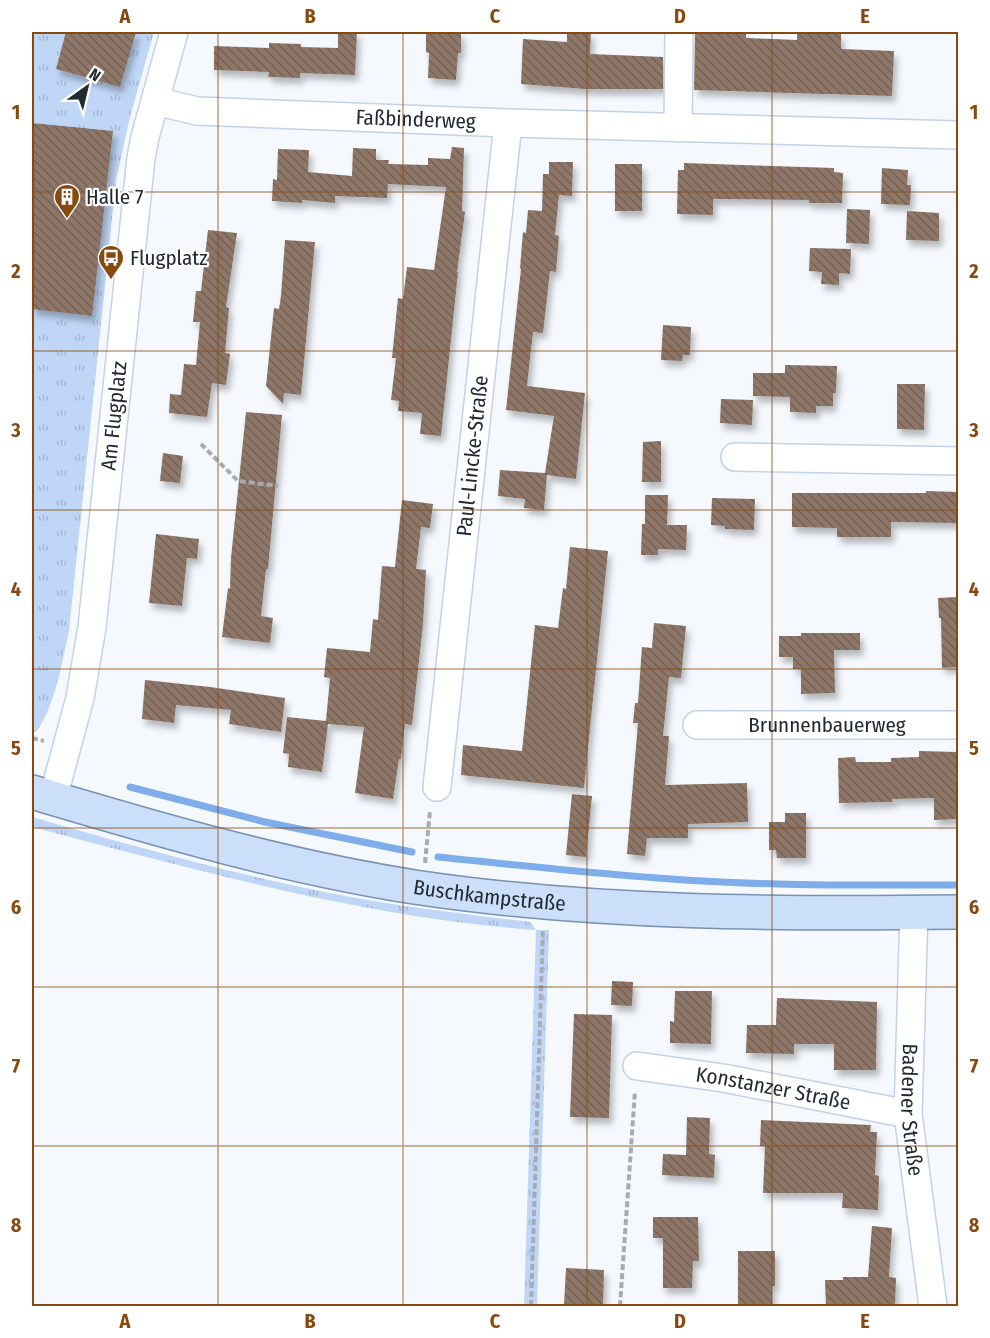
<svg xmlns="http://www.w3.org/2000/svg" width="990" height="1338" viewBox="0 0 990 1338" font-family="'Fira Sans Condensed',sans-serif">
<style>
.grass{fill:url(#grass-tufts)}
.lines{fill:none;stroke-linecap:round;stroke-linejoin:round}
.stream{stroke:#7faceb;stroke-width:7}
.building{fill:url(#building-back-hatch);filter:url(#shadow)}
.minor-casing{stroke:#c1d2e9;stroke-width:30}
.major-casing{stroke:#7991b2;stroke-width:36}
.path{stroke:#a7acb2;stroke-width:4;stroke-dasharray:6 3;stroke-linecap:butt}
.minor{stroke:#fff;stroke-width:27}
.major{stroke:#cbdffa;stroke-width:33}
.grid{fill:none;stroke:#88490f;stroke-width:1.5;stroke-opacity:0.55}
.labels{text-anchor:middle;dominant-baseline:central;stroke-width:4.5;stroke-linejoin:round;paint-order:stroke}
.street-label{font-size:21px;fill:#222931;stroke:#fff}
.poi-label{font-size:21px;fill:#222931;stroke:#fff;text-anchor:start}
.neatline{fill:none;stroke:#88490f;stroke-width:2}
.grid-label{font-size:20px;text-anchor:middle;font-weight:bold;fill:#88490f}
</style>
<defs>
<pattern id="grass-tufts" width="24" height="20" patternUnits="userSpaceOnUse" patternTransform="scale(1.5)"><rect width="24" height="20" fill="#bfd6f7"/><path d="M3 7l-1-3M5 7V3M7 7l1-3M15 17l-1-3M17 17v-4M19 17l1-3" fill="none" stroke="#a4b8d4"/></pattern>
<pattern id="building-back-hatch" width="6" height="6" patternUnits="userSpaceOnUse" patternTransform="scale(1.5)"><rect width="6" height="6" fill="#8e7767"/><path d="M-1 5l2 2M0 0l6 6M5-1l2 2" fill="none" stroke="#746255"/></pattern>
<filter id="shadow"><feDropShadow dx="3.5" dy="6" stdDeviation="3" flood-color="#0004"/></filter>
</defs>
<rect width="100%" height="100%" fill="#f5f9fe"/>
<path class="grass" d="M32,32H154L130,117L116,180L69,631C62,662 55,707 36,732H32Z
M32,817C133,846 236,875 340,895C403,907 466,914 530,922L536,930H549L537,1306H524L536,930C364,918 197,870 32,827Z"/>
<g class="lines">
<path class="stream" d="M130,787L265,822L412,852
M438,857C526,866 614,876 702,881C788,886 873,885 958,885"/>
</g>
<path class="building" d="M66,32H136L120,87L56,69Z
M338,32H357L355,75L300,73V78L268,77L269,72L214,70V46L269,48V43L301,44V47L338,48Z
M426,32H461V53H458L456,80L428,78L429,53L426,52Z
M567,32H591L590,54L663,57V89H585L521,84L523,39L567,42Z
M695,32H746V38L797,40V33L841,34V49L894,51L892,96L694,90Z
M32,123L113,131L92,316L32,309Z
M452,147L464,148L462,211L465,212L457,272H458L441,436L420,434L422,413L398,411L399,401L391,400L396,358H392L398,298L403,299L407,267L434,270L446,187L388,184L387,198L335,196V203L302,200V203L272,201L273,179L277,180L278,149L309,150L308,172L352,176L353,148L376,149V160H389L388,164L428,165V158L450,159Z
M549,162H573L572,196L559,195L555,235L559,236L556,272L550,271L543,333L533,332L527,386L585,393L576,479L547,475L544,510L524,508L525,499L498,496L500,470L545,473L554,416L506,410L521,269L520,268L523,232L526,233L528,210L542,211L543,174H549Z
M684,163L834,168V172L843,173L842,203H809V200L713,199V215L677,214L678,170H684Z
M615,164H642V211H615Z
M882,168L908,170L907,185H911L910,205L881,204Z
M847,209L870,210L869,244L846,243Z
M907,211L939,213V241L906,240Z
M208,230L237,233L226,307L229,308L225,353L230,354L226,385L212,383L207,417L169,413L170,394L181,395L184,364L196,365L200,322H193L196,291H201Z
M285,240L315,242L301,395L284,393L283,404L266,386L274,308L279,309L281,296Z
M810,248L851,249L850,274L839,273V285L821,284L822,272L809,271Z
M663,325L691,327L690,355H683L682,361L661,360Z
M785,365L837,366L836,393H833V406H816V413L790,412V397L753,396V373H785Z
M897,384H925L924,430L897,429Z
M721,399L753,400L752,425L720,423Z
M246,412L282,415L268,569H266L261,616L273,618L270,643L222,637L228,588L230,589L231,558Z
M661,441V482H642L643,442Z
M163,453L183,456L180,483L160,481Z
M926,491L958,492V523L891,522V537H837V528L792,527V493H926Z
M645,495H668L667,525H687L686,550L658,549V555H641L642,524H645Z
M712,498L755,499L754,530L725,529V526L711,525Z
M402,500L433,504L430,528L421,527L416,569L426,570L423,624L412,725L405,724L401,759H399L393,799L355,793L364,727L328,724L322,772L288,767L289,754L283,753L287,717L326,721L330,678L324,677L327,648L370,652L373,619L378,620L382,566L395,567Z
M156,534L199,539L197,559L187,558L182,606L149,603Z
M570,547L608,551L584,788L461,775L463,745L522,751L535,625L558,628L563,588L566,589Z
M958,597V667L942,668L941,618H939L938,598Z
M654,623L686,626L681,678L669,677L663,736H669L665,785L747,783L748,822L688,824V838H647L645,856L627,854L638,723H633L635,703H638L642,647L652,648Z
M801,633H860V650H834L835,693L801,694V669H793V657H779V636H801Z
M145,680L210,687L285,698L281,732L229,724L231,710L176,705L174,723L142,719Z
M919,751L958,752V819L934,820V798L892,799V802L839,803L838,758L855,757L856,762H891V758L919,757Z
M572,794L592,796L586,857L566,855Z
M785,813H806V858H777L776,850H769V822H785Z
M612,981L633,982L632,1006L611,1005Z
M675,991H712L711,1044L670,1043V1021L674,1022Z
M777,998L877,1002L876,1070H834V1044H794V1054L746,1053L747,1025H776Z
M574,1014L612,1015L609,1118L570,1117Z
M687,1117L710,1118L709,1154L715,1155L714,1178L662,1175L663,1154L686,1155Z
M761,1120L871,1125L870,1132H877L875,1175L879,1176L878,1210L842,1208L843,1193H763L765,1146H760Z
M653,1217H698L699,1261H693L692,1288H663V1238H653Z
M872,1226L892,1228L889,1277L896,1278L895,1306H826L825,1280H843V1277H868Z
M738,1251H775V1286H772V1306H738Z
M566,1268L604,1270L603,1306H564Z"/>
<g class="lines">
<defs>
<g id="minor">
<path id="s1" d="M155,101L197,111L508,123L958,135"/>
<path d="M678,128L679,32"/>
<path d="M735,457L958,461"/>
<path id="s2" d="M697,725H958"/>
<path id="s3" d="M437,787L508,123"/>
<path id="s4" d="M53,798L80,698L92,627L141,158L145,137L174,32"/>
<path id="s5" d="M914,912L908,1114L933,1306"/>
<path id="s6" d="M637,1066L723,1078L908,1114"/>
</g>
<g id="major">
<path id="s7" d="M32,792C159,830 289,868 421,888C599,914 779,914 958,912"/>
</g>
</defs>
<use href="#minor" class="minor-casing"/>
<use href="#major" class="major-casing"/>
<path class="path" d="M201,444L238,481L278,486
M32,738L44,741
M425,863L430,811
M531,1306L543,929
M620,1306L635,1091"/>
<use href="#minor" class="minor"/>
<use href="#major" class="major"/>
</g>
<path class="grid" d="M218,32V1306M403,32V1306M587,32V1306M772,32V1306M32,192H958M32,351H958M32,510H958M32,669H958M32,828H958M32,987H958M32,1146H958"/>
<defs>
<symbol id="building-pin" viewBox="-11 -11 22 30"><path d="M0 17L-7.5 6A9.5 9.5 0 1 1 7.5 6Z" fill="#88490f" stroke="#fff"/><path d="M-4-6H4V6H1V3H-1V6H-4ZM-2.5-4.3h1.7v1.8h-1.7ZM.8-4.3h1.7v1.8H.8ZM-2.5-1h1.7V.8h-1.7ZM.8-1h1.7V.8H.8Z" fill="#fff"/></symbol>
<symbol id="bus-pin" viewBox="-11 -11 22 30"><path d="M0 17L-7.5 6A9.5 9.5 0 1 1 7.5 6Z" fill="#88490f" stroke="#fff"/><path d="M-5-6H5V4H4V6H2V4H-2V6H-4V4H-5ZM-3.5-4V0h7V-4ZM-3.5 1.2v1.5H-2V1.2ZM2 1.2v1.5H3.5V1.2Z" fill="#fff"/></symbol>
</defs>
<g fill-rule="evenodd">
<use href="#building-pin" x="52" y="182" width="30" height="40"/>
<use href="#bus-pin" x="96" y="243" width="30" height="40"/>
</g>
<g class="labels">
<g class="street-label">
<text stroke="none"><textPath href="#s1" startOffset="262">Faßbinderweg</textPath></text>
<text stroke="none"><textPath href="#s4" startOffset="388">Am Flugplatz</textPath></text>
<text stroke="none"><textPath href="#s3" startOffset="333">Paul-Lincke-Straße</textPath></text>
<text stroke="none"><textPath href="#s2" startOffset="130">Brunnenbauerweg</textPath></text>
<text stroke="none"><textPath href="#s7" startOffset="470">Buschkampstraße</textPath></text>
<text stroke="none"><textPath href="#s6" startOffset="138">Konstanzer Straße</textPath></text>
<text stroke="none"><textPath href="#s5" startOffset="198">Badener Straße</textPath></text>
</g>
<g class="poi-label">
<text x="86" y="197">Halle 7</text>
<text x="130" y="258">Flugplatz</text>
</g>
</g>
<rect width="990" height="1338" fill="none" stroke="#ffffff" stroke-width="66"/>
<g transform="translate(87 87) rotate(34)" stroke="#ffffff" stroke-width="4.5" paint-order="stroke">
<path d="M0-4.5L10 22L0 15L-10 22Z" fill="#222931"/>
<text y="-9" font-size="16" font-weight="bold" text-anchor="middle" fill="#222931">N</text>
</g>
<rect x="33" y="33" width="924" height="1272" class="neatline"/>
<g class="grid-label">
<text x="125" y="23">A</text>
<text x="310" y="23">B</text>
<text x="495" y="23">C</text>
<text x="680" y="23">D</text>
<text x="865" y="23">E</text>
<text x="16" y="119">1</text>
<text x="974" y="119">1</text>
<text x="16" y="278">2</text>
<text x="974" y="278">2</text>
<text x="16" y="437">3</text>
<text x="974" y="437">3</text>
<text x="16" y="596">4</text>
<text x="974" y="596">4</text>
<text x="16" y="755">5</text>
<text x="974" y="755">5</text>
<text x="16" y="914">6</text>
<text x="974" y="914">6</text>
<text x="16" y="1073">7</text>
<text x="974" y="1073">7</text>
<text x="16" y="1232">8</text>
<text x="974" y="1232">8</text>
<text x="125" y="1328">A</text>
<text x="310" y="1328">B</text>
<text x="495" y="1328">C</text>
<text x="680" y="1328">D</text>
<text x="865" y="1328">E</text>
</g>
</svg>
